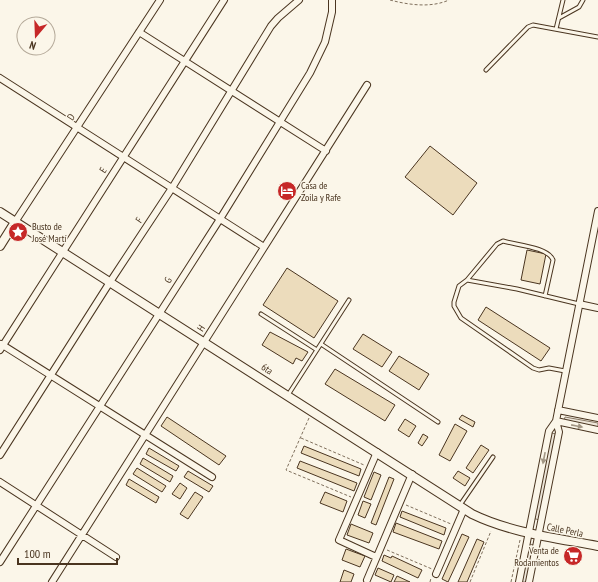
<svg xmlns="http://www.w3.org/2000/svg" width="598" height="582" viewBox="0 0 598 582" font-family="'PT Sans Narrow',sans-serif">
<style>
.green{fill:#ede6d9;stroke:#887966}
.building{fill:#ecdcbc;stroke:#4a3520}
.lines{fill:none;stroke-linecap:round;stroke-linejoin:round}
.lane-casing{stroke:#4a3520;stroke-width:5}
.street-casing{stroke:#4a3520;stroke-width:8}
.secondary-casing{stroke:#4a3520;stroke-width:10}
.path{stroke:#7f6f5c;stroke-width:1;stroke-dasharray:3 2;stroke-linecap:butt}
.lane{stroke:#fbf6e9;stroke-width:3}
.street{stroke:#fbf6e9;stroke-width:6}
.secondary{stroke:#fbf6e9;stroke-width:8}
.oneway{fill:#a29684}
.labels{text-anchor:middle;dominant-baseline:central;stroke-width:3;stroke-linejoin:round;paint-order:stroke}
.street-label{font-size:10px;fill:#4a3520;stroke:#fbf6e9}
.poi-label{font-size:10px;fill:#4a3520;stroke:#fbf6e9;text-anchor:start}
</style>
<rect width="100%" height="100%" fill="#fbf6e9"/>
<path class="green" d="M565,417L598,423V427L564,421Z
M551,433L557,434L539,520L533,518Z
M529,544L535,545L527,582H521Z"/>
<path class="building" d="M430,146L477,183L453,215L405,177Z
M527,250L546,254L540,284L521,280Z
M287,268L338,301L314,338L263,305Z
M486,307L550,348L541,361L478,320Z
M270,332L308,352L302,361L296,358L293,364L262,345Z
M363,334L392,352L382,367L353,349Z
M399,356L429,374L419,390L389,371Z
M335,369L395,405L385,421L325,384Z
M462,415L475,422L473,427L459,419Z
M167,417L226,456L219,465L161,426Z
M405,419L416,426L409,437L398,430Z
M455,424L467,431L450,461L439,455Z
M423,434L428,437L422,446L418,443Z
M481,445L489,450L473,473L466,468Z
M304,446L361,469L359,476L301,453Z
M149,448L179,466L176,471L146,454Z
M143,458L173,476L170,482L140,464Z
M300,461L357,483L354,491L297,468Z
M137,468L166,486L162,492L133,474Z
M188,471L213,486L209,492L184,477Z
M458,471L470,478L465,486L453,478Z
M374,472L381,475L371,500L364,497Z
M389,477L394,479L376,525L371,523Z
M129,479L159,497L156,503L126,485Z
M180,483L187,488L180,499L172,494Z
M195,492L203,497L188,519L180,514Z
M325,492L347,501L343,512L320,503Z
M363,501L371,504L365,518L358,515Z
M402,511L446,528L444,535L400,517Z
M396,523L442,541L439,549L393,532Z
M351,524L373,533L369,543L347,535Z
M462,534L469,537L448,582L442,579Z
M477,539L484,542L467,582H458Z
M346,549L365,556L360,567L342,560Z
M384,555L391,558L392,556L422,570L418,578L382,561Z
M378,568L394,575L391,582L375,575Z
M344,570L354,574L351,582H340Z
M397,576L410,582H394Z"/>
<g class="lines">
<defs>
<path id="lane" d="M559,18L579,7L583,0
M556,29L563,0
M486,70L528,27L533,25L598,37
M467,280L497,244L503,241C516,245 548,247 553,260L545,296
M261,314L317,350
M321,344L438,422
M565,371L549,368L539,370L533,368L461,318L454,306V302L459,286L467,280L517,289L579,304
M288,395L349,300
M460,505L493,457"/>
<path id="street" d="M139,32L326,151
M0,78L264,247
M15,222L160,0
M579,304L598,308
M1,344L212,477
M0,350L224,0
M558,410L598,418
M556,421L598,430
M0,455L110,282L172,188L271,26L278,18L299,0
M0,482L116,557
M376,557L339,540L377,452
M0,562L220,219L310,73L325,42L332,12V0
M436,574L464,509
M367,580L412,474
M52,582L367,85
M519,582L549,431L556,421L598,211
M529,582L559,432L556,421"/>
<path id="secondary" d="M0,212L472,514C511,533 556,538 598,546
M0,246L15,222"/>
</defs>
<use href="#lane" class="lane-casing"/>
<use href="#street" class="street-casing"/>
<use href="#secondary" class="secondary-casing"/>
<path class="path" d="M390,0C409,5 431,8 449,0
M309,418L286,470L351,497
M301,438L364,465
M406,505L451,524
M387,550L432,569
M430,582L431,578
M470,582L491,531
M511,582L520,540"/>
<use href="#lane" class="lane"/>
<use href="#street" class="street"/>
<use href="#secondary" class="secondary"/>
</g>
<defs><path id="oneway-solid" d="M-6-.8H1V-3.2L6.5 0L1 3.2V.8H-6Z"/></defs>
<g class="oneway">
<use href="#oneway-solid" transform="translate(577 426) rotate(11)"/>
<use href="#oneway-solid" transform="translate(544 458) rotate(101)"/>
</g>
<defs>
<symbol id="hotel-disc" viewBox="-11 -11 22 22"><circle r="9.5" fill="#c62828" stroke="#fbf6e9"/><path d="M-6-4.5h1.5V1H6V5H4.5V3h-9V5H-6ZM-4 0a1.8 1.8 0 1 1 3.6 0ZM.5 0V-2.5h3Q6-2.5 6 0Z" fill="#fff"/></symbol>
<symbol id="sight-disc" viewBox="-11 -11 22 22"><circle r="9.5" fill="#c62828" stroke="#fbf6e9"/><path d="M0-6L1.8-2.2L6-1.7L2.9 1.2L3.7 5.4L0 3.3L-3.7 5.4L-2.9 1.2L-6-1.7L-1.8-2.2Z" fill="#fff"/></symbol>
<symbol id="supermarket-disc" viewBox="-11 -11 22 22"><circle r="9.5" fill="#c62828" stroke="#fbf6e9"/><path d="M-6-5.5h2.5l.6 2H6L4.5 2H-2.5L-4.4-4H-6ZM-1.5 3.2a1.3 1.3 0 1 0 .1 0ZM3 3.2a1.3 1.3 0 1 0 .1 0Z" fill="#fff"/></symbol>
</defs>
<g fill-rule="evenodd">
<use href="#hotel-disc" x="276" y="180" width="22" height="22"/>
<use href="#sight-disc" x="7" y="221" width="22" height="22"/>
<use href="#supermarket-disc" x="562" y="545" width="22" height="22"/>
</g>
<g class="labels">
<g class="street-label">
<text transform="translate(71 117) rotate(-57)">D</text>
<text transform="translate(103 170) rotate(-57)">E</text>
<text transform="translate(139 220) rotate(-56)">F</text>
<text transform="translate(168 280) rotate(-57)">G</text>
<text transform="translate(201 328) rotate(-58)">H</text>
<text transform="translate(267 369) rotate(33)">6ta</text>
<text transform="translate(565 530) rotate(11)">Calle Perla</text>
</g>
<g class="poi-label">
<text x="301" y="185">Casa de<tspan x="301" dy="12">Zoila y Rafe</tspan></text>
<text x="32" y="226">Busto de<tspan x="32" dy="12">José Martí</tspan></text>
<text x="559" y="550" text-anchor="end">Venta de<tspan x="559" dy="12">Rodamientos</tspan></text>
</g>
</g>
<g transform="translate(36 36) rotate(199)"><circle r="19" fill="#fbf6e9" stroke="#b4a999"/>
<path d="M0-3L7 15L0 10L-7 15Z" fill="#c62828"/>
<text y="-6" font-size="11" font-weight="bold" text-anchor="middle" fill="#4a3520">N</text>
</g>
<path d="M18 558v6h99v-6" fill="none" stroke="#4a3520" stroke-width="2"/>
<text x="24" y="558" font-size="12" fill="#4a3520" stroke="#fbf6e9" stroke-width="3" paint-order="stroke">100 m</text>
</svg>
